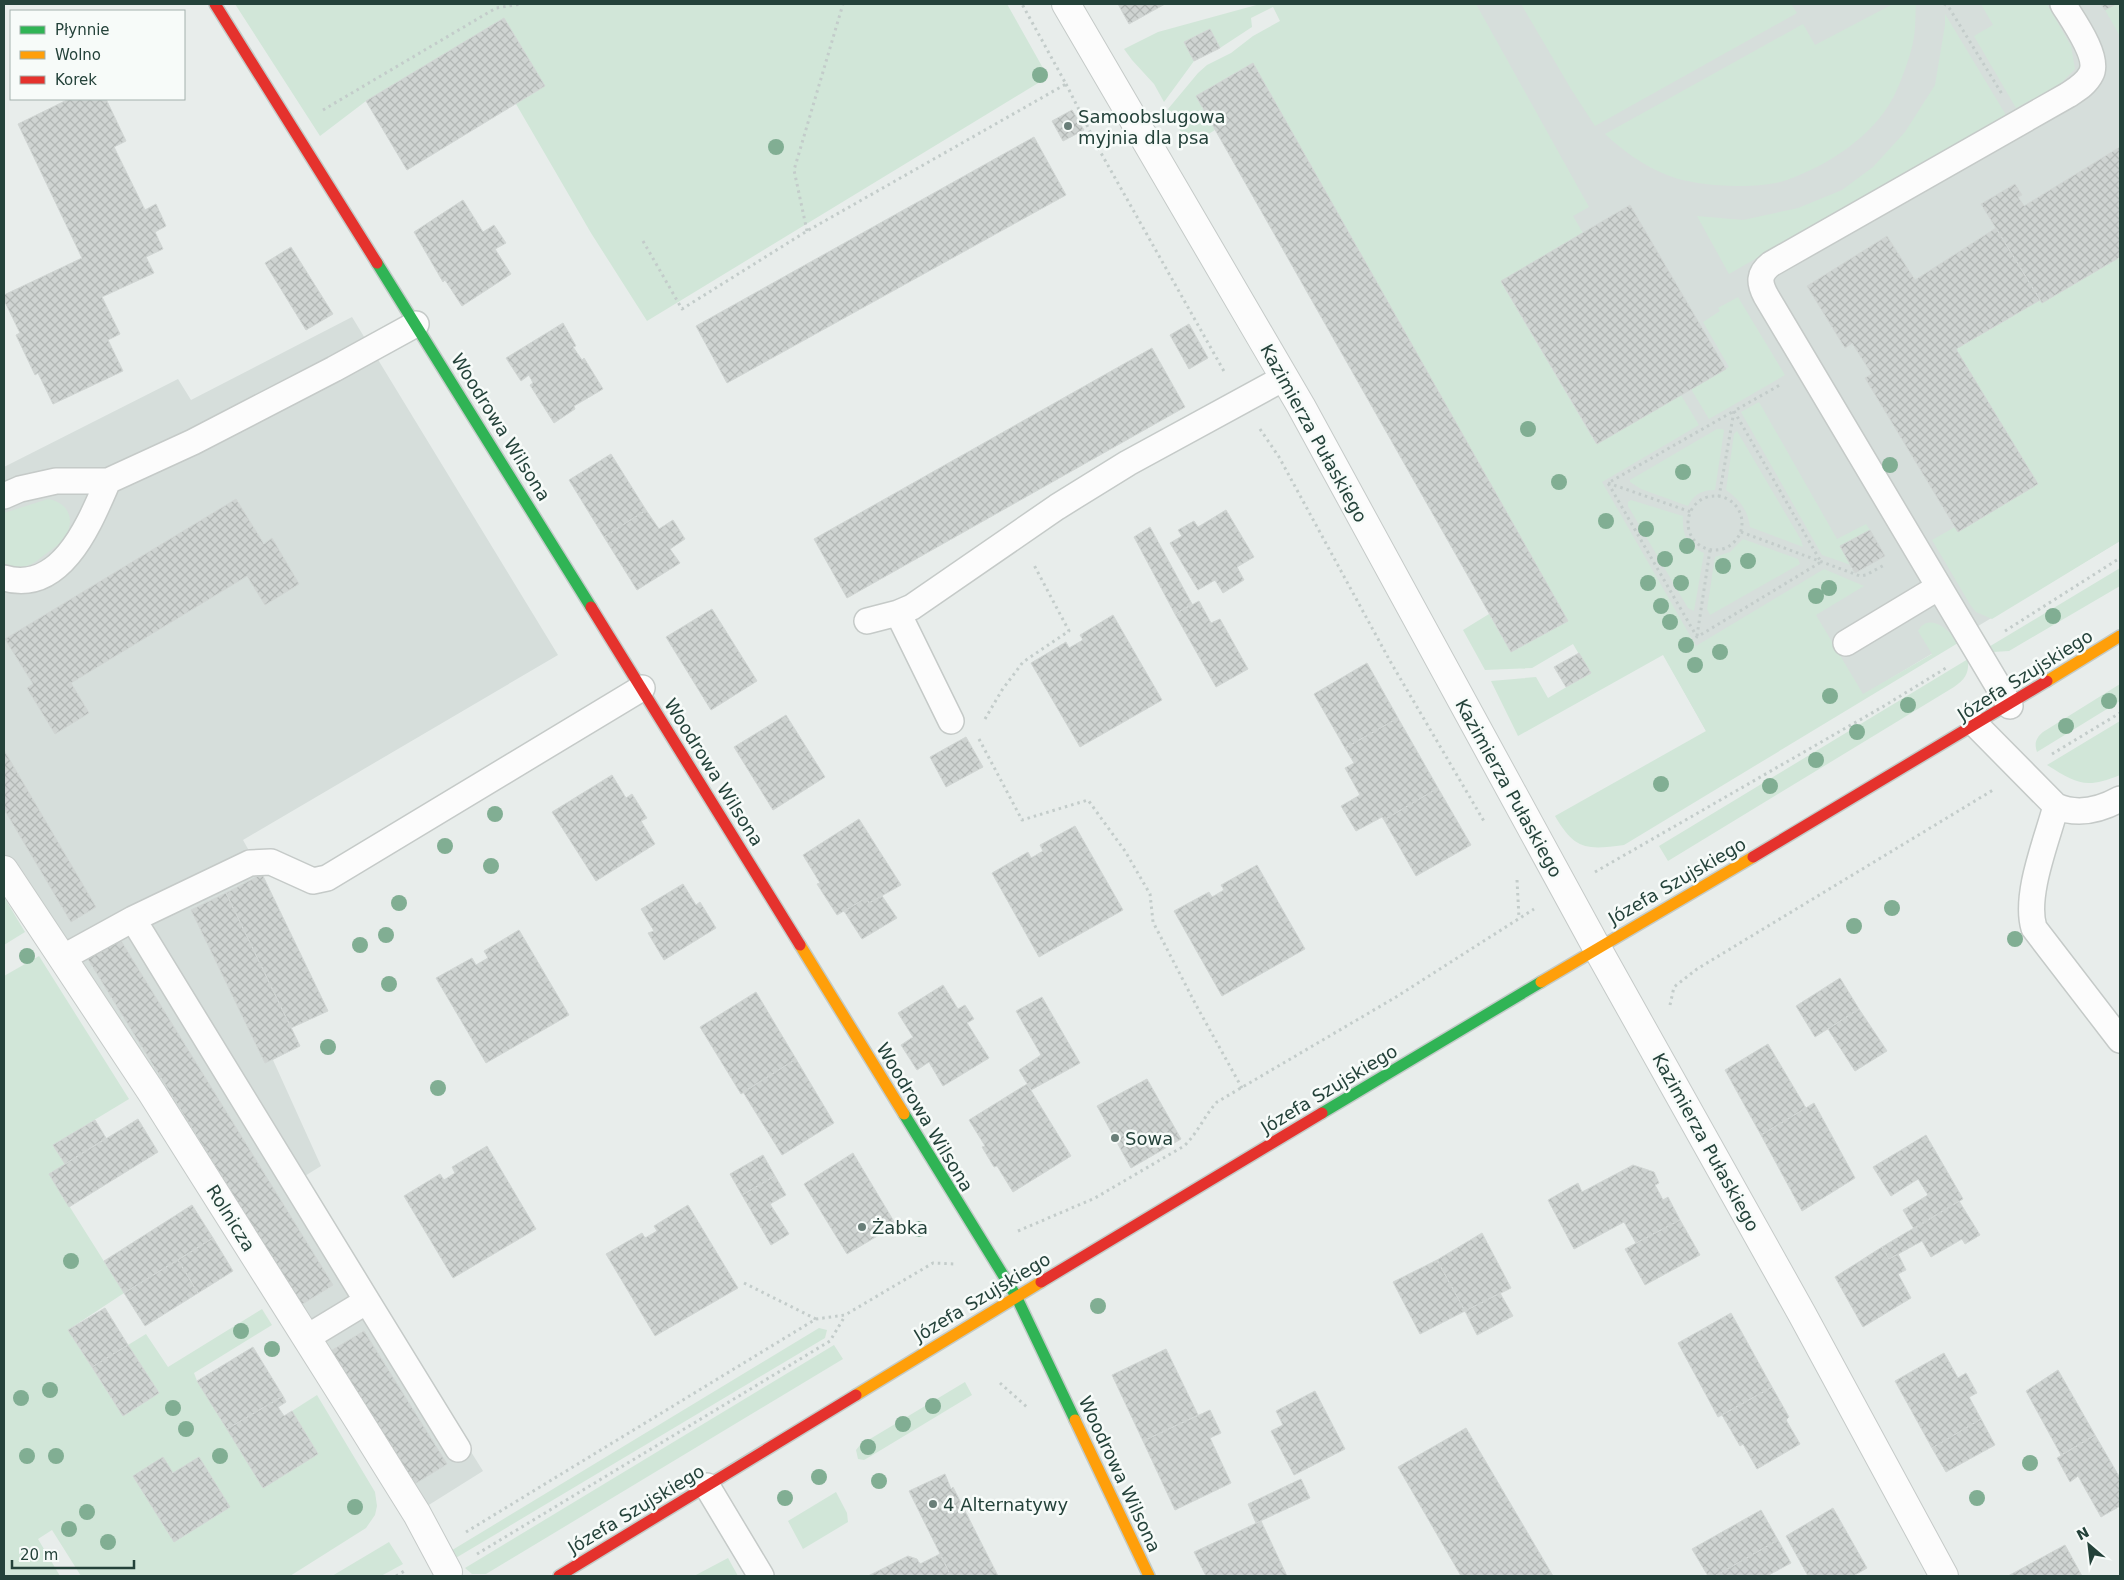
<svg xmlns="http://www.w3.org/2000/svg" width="2124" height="1580" viewBox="0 0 2124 1580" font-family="'DejaVu Sans',sans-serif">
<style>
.built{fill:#d6dedb}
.green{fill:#d1e6d8}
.building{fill:url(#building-cross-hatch);stroke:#d1d6d4}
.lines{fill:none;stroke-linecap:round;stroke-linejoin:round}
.lane-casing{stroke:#c5cac8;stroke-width:28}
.street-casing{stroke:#c5cac8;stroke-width:30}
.fast-casing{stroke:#c3cbc8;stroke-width:14}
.slow-casing{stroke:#c3cbc8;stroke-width:14}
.jam-casing{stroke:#c3cbc8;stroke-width:14}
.path{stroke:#c3ccca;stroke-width:3;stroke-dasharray:2.5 4;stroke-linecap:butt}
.lane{stroke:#fcfcfc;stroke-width:25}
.street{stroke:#fcfcfc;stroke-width:28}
.fast{stroke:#30b455;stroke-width:11}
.slow{stroke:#ff9f0a;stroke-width:11}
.jam{stroke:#e5322d;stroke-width:11}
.tree{fill:#81ae93}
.poi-dot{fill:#697e78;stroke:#f7fbf9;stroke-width:2}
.labels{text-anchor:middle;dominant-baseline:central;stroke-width:5;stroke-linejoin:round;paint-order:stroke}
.poi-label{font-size:18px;fill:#24423a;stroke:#f7fbf9;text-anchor:start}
.street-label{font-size:18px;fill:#24423a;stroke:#f7fbf9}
</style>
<defs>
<pattern id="building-cross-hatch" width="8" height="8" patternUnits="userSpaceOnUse" patternTransform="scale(1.25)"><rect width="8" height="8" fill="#cfd4d2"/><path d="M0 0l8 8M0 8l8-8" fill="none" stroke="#b2b7b5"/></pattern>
</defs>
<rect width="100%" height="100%" fill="#e8edeb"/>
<path class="built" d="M1292,4H2120V541L1863,695L1706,731L1475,316Z
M352,317L558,655L243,840L262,874L328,1011L291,1028L300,1046L273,1060L321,1166L300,1179L483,1471L424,1508L4,887V467L178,379L191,400Z"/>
<path class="green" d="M235,4H1007L1048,77L647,321L591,233L516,104L545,86L504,18L366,101L320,136Z
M1260,4H1476L1589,207L1573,216L1583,233L1501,282L1596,444L1681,395L1699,425L1602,482L1696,646L1824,569L1864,586L1816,615L1863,694L1932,654L1918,631C1929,611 1951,631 1958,643L1624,845C1586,850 1575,850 1555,816L1706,731L1663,655L1518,736L1491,681L1536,677L1548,698L1590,673L1573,644L1532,668L1485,670L1463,630L1489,614L1511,652L1567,620L1253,63L1196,96L1215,130L1189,146L1168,109L1198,73L1207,65L1231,53L1253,36L1280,21L1273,7L1251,18L1252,27L1220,48L1210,29L1184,42L1194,61L1164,102L1154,84L1132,60L1124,49L1158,32Z
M1521,4H1791L1797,13L1595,126L1571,89Z
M1893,4H1916C1915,16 1916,30 1913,42C1911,55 1899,87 1893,98C1871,138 1828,165 1787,180C1758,190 1696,187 1667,175C1644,166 1623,151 1605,134L1803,24L1815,45Z
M1981,4H2047L2071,46L2075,69L2059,85L2016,108L1974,36L1993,25Z
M2116,4H2120V36L2105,10Z
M1945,14L2006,115L1729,274L1697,216L1743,220L1798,208L1842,190L1873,167L1905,132L1935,85L1945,25Z
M2120,257V541L1992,619L1976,612L1971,606L1932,540L1955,527L1958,532L2037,484L1956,349L2040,300L2042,303Z
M1738,297L1785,375L1709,419L1691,389L1729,367L1703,322L1720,311L1718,308Z
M1759,402L1837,539L1866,524L1870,530L1840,546L1851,565L1822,555L1741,412Z
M1717,429H1723L1724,431L1715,490C1702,490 1694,494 1688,506L1641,489L1630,482V480Z
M1737,431L1801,540L1803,547L1750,527C1748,510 1739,499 1726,490L1734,434Z
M48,499C71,503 77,524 61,542C56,547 49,551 43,556C37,561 30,566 22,567C16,568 10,566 4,563V513Z
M1631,500L1683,516C1682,535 1687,545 1704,553L1694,611L1688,608L1628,506V502Z
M1743,539L1798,559L1800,564L1710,615L1707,609L1715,557L1730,552Z
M2120,568V586L2009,651L1993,652L1987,648Z
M1968,659C1969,673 1966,679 1954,687L1668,861L1659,846Z
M2120,684V701L2037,752C2034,743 2036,738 2043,732Z
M2120,721V775C2086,789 2077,784 2047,765Z
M4,897L25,932L4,945Z
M39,956L129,1099L53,1145L65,1164L49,1174L124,1293L68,1330L123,1416L159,1393L128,1345L146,1334L168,1367L262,1309L272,1325L194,1373L197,1381L318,1454L292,1411L317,1395L375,1492L377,1506L375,1515L366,1528L290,1576H81L52,1530L38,1539L60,1576H4V976Z
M819,1328L827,1330L825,1338L454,1559L449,1552Z
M834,1345L843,1359L486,1574H472L465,1568Z
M965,1382L972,1395L871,1456L864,1460L858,1459L856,1450L860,1445Z
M836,1492L847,1513L848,1522L803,1549L788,1521Z
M389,1542L403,1564L381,1576H332Z
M728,1558L738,1576H694Z"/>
<path class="building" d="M1118,4H1165L1129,24Z
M2101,4H2116L2105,10Z
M504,18L545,86L407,170L366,101Z
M1210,29L1220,48L1194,61L1184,42Z
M1253,63L1568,621L1511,652L1196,96Z
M69,99H106L126,141L114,147L145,210L156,204L166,226L155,232L163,249L146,257L154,273L102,297L120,334L108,340L123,371L53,404L38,373L35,375L16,335L20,333L4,300V295L82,258L18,124Z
M1072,110L1084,130L1063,141L1052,121Z
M1034,137L1066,195L727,383L696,326Z
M2120,147V257L2042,303L1981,204L2015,184L2022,195L2018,197L2024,206Z
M463,200L483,232L494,225L506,243L495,249L511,274L462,306L445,280L443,282L414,232Z
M1630,205L1726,369L1597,444L1501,281Z
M1996,228L2040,300L1956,349L2038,484L1958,532L1865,378L1872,374L1852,343L1845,348L1807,286L1887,236L1915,280Z
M291,247L333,314L306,330L265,263Z
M563,323L576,346L573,347L582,360L584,358L603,389L574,406L575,409L554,423L530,385L533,383L529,375L521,381L506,358Z
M1189,324L1208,358L1189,369L1170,335Z
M1152,348L1185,407L847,598L814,539Z
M611,454L646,510L604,537L569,480Z
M236,499L264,544L272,538L299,584L265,605L247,576L71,683L89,713L55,734L27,688L33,684L5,639Z
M646,510L659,529L673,520L685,539L670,549L680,563L637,590L604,537Z
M1226,510L1254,557L1237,567L1244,580L1223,593L1215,580L1198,590L1170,543L1182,536L1178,530L1194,521L1198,527Z
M1150,527L1192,604L1175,614L1134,537Z
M1870,530L1885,556L1855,573L1840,546Z
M1199,601L1211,623L1220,619L1248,669L1216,687L1175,614Z
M712,609L757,681L711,710L666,637Z
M1113,615L1162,700L1080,747L1031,663L1066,642L1069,648L1083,640L1080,635Z
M1579,653L1591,673L1566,687L1554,667Z
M1367,663L1398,718L1345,748L1314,694Z
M786,715L825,777L773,810L734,747Z
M1398,718L1438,788L1384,820L1382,817L1356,831L1341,806L1360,795L1345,768L1354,763L1345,748Z
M966,737L983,767L946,787L930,757Z
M4,750L96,907L71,922L4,809Z
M612,775L626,798L632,794L647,818L641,821L655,844L596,881L552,812Z
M1438,788L1471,845L1416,876L1384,820Z
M859,819L901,885L869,903L866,898L837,915L817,884L820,883L803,855Z
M1075,826L1123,910L1039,957L992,873L1028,852L1031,858L1043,851L1040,845Z
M1257,865L1305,949L1222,996L1174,911L1209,892L1212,897L1224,890L1221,885Z
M262,874L328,1011L291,1028L226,893Z
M683,884L696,905L700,902L716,928L664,960L648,933L654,931L641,909Z
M226,893L300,1046L265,1063L191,910Z
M882,896L897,918L862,939L844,911L866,898L869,903Z
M519,930L569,1015L486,1063L436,978L472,958L476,965L488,958L484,951Z
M118,936L333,1285L301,1305L86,956Z
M1840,978L1859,1009L1815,1037L1796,1006Z
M943,985L958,1009L965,1005L974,1019L967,1023L989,1058L943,1086L929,1062L917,1070L901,1045L913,1037L898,1013Z
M756,992L796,1059L741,1094L700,1027Z
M1042,997L1080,1063L1031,1090L1019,1070L1041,1055L1016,1011Z
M1859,1009L1887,1051L1855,1071L1828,1029Z
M1768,1044L1806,1108L1761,1135L1725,1070Z
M796,1059L834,1123L782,1155L743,1092Z
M1147,1079L1181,1139L1131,1168L1097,1106Z
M1027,1084L1071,1156L1013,1192L997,1166L994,1167L982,1147L985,1146L969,1120Z
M1814,1103L1855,1178L1802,1211L1761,1135Z
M138,1119L158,1152L69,1207L49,1174Z
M95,1120L106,1138L65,1164L53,1145Z
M1926,1135L1963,1199L1914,1229L1903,1210L1928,1195L1918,1179L1891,1196L1873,1167Z
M487,1146L536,1229L453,1278L404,1196L440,1174L444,1180L455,1173L452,1167Z
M853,1153L896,1225L847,1254L804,1184Z
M763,1155L775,1176L742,1195L730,1174Z
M1633,1165L1654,1172L1659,1183L1655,1185L1663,1200L1668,1197L1680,1220L1636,1243L1624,1222L1574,1249L1548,1200L1578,1183L1582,1192Z
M775,1176L786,1195L770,1204L789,1234L771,1245L742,1195Z
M1959,1201L1980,1235L1965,1244L1962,1239L1931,1257L1922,1241L1889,1259L1882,1247Z
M192,1205L213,1238L124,1293L104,1261Z
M688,1205L738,1288L655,1336L606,1254L642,1233L645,1238L657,1231L654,1226Z
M1680,1220L1700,1255L1645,1285L1625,1249Z
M1482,1233L1511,1288L1465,1311L1437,1260Z
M213,1238L233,1271L198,1293L178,1260Z
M1882,1247L1889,1259L1898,1254L1906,1270L1898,1274L1911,1298L1863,1327L1835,1277Z
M178,1260L198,1293L145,1326L124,1293Z
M1437,1260L1465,1311L1420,1334L1393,1282Z
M1500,1293L1513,1316L1477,1335L1465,1311Z
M105,1308L128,1345L92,1367L68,1330Z
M1731,1313L1772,1387L1718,1417L1678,1343Z
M364,1331L447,1464L413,1485L329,1352Z
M128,1345L159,1393L123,1416L92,1367Z
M253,1347L283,1396L227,1429L197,1381Z
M1166,1349L1198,1415L1143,1441L1112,1375Z
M1944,1353L1958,1378L1966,1373L1977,1393L1969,1397L1981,1419L1932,1448L1895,1381Z
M2058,1370L2095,1435L2061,1455L2026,1391Z
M1772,1387L1789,1417L1786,1420L1800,1444L1757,1469L1743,1444L1740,1446L1722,1415Z
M1315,1391L1345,1449L1294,1475L1271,1431L1283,1425L1276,1411Z
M283,1396L286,1402L278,1407L284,1416L292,1411L318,1454L263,1488L227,1429Z
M1210,1410L1221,1433L1210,1438L1231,1483L1175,1510L1143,1441Z
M1981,1419L1995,1445L1946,1472L1932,1448Z
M1466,1428L1553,1576H1461L1398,1467Z
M2095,1435L2120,1478V1506L2101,1517L2078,1476L2070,1482L2057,1458Z
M163,1457L173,1473L199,1457L230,1507L174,1542L133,1476Z
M945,1474L951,1489L953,1487L998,1576H951L909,1491Z
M1301,1479L1310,1498L1256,1523L1248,1504Z
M1833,1508L1867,1568L1853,1576H1808L1786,1536Z
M1761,1510L1778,1540L1715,1576H1708L1692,1549Z
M1261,1521L1287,1576H1206L1194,1552Z
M1778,1540L1791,1563L1767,1576H1715Z
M2065,1545L2082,1576H2008Z
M940,1554L951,1576H868L908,1556L917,1559L920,1564Z"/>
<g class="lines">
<defs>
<path id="lane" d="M4,496L20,489L56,481H108L193,442L334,369L416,324
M4,578C62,595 90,522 108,481
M898,613L951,721
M867,621L898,613L912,607L1057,507L1128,463L1284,378
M1846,643L1939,587
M2010,706L1766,296C1759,283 1758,274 1771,264L2068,95C2077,89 2086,84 2091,74C2100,57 2072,19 2063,4
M1976,725L2056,806C2047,840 2024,895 2034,928L2120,1040
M2056,806C2078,816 2100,810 2120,799
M133,919L250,863L271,862L313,881L327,878L642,688
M62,958L133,919L367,1301L306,1338
M367,1301L458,1449
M707,1486L761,1576"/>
<path id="street" d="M1066,4L1301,406L1597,948L1802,1314L1944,1576
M4,870L152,1093L359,1421L417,1514L448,1572"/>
<path id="fast" d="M377,263L591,607
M1322,1113L1541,982
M904,1114L1016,1296L1075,1420"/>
<path id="slow" d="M2047,681L2120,636
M800,945L904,1114
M1541,982L1753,857
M856,1395L1041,1282
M1075,1420L1149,1576"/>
<path id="jam" d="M215,4L377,263
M591,607L800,945
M1753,857L2047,681
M1041,1282L1322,1113
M559,1576L856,1395"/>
</defs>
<use href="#lane" class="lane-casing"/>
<use href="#street" class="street-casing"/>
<use href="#fast" class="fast-casing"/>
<use href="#slow" class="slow-casing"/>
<use href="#jam" class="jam-casing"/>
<path class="path" d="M1944,4L1948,6L2002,94
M1066,84L1101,153L1225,373
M323,110L496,8L521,4
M807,231L794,170L843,4
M643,241L682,309L807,231L1066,84L1022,4
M1734,411L1821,562L1697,637L1608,483Z
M1260,429L1279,457L1390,661L1485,823
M1608,483L1691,512
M1688 523a27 27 0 1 1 54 0a27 27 0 1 1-54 0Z
M1719,497L1734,411L1780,385
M1741,532L1860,576L1866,575L1886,564
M2005,631L2120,558
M1697,636L1710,550
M985,719L1002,690L1023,662L1069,631L1034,565
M979,739L1022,820L1088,800L1125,851L1150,894L1153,922L1196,1005L1242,1088
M2052,754L2120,713
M1595,872L1884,706L1946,668
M1517,880L1519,918
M1670,1005L1674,987L1697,969L1993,790
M1018,1231L1095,1198L1184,1146C1198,1133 1204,1116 1217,1102L1396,997L1534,909
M744,1283L816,1319
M1000,1383L1028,1408
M466,1532L816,1319L845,1315L933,1263L955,1264
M477,1554L830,1341L845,1316
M396,1576L406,1570"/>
<use href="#lane" class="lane"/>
<use href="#street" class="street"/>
<use href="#fast" class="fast"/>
<use href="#slow" class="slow"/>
<use href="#jam" class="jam"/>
</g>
<g class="tree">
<circle cx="1040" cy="75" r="8"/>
<circle cx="776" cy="147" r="8"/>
<circle cx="1528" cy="429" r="8"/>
<circle cx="1890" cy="465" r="8"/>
<circle cx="1683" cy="472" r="8"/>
<circle cx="1559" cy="482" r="8"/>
<circle cx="1606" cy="521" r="8"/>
<circle cx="1646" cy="529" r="8"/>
<circle cx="1687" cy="546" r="8"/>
<circle cx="1665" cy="559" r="8"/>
<circle cx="1748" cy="561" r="8"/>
<circle cx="1723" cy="566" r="8"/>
<circle cx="1648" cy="583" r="8"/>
<circle cx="1681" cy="583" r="8"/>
<circle cx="1829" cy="588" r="8"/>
<circle cx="1816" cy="596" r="8"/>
<circle cx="1661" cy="606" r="8"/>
<circle cx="2053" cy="616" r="8"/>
<circle cx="1670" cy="622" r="8"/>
<circle cx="1686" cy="645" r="8"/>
<circle cx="1720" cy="652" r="8"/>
<circle cx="1695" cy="665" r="8"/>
<circle cx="1830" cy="696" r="8"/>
<circle cx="2109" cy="701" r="8"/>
<circle cx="1908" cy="705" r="8"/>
<circle cx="2066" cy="726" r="8"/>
<circle cx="1857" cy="732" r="8"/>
<circle cx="1816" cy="760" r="8"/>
<circle cx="1661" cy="784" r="8"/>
<circle cx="1770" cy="786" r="8"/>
<circle cx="495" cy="814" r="8"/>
<circle cx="445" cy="846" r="8"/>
<circle cx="491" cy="866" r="8"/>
<circle cx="399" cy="903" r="8"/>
<circle cx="1892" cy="908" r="8"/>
<circle cx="1854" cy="926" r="8"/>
<circle cx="386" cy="935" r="8"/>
<circle cx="2015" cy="939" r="8"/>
<circle cx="360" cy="945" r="8"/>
<circle cx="27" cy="956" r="8"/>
<circle cx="389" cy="984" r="8"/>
<circle cx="328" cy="1047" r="8"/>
<circle cx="438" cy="1088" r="8"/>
<circle cx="919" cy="1229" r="8"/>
<circle cx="71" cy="1261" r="8"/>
<circle cx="1098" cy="1306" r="8"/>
<circle cx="241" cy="1331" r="8"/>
<circle cx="272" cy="1349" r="8"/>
<circle cx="50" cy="1390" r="8"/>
<circle cx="21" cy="1398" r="8"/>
<circle cx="933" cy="1406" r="8"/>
<circle cx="173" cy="1408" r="8"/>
<circle cx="903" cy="1424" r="8"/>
<circle cx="186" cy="1429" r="8"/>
<circle cx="868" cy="1447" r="8"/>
<circle cx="27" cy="1456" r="8"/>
<circle cx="56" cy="1456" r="8"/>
<circle cx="220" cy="1456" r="8"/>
<circle cx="2030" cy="1463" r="8"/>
<circle cx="819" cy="1477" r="8"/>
<circle cx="879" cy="1481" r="8"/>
<circle cx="785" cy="1498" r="8"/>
<circle cx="1977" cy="1498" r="8"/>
<circle cx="355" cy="1507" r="8"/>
<circle cx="87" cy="1512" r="8"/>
<circle cx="69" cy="1529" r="8"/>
<circle cx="108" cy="1542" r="8"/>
</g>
<g class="poi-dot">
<circle cx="1068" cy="126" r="5"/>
<circle cx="1115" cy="1138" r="5"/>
<circle cx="862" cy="1227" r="5"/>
<circle cx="933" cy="1504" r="5"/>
</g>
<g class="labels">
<g class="poi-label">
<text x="1078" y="116">Samoobslugowa<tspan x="1078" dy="21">myjnia dla psa</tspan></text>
<text x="1125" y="1138">Sowa</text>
<text x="872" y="1227">Żabka</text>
<text x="943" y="1504">4 Alternatywy</text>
</g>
<g class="street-label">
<text transform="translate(501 427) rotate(58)">Woodrowa Wilsona</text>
<text transform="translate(1314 433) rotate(61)">Kazimierza Pułaskiego</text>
<text transform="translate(2025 675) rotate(-32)">Józefa Szujskiego</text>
<text transform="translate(714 772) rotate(58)">Woodrowa Wilsona</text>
<text transform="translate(1509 788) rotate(61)">Kazimierza Pułaskiego</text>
<text transform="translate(1677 881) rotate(-30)">Józefa Szujskiego</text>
<text transform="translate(1329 1089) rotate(-31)">Józefa Szujskiego</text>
<text transform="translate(925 1117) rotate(59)">Woodrowa Wilsona</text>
<text transform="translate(1706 1142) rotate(61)">Kazimierza Pułaskiego</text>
<text transform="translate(231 1218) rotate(58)">Rolnicza</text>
<text transform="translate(982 1297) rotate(-31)">Józefa Szujskiego</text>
<text transform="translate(1120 1474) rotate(65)">Woodrowa Wilsona</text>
<text transform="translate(636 1509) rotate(-31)">Józefa Szujskiego</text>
</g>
</g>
<rect width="2124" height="1580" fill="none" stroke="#24423a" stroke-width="10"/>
<rect x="10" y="10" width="175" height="90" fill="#f7fbf9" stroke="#a3b1ad"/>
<rect x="20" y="26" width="25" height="8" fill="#30b455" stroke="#a3b1ad"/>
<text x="55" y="35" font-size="15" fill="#24423a">Płynnie</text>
<rect x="20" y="51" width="25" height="8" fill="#ff9f0a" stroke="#a3b1ad"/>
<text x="55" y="60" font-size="15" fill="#24423a">Wolno</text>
<rect x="20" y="76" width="25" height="8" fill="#e5322d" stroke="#a3b1ad"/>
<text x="55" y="85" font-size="15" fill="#24423a">Korek</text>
<g transform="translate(2089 1545) rotate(332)" stroke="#f7fbf9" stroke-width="4" paint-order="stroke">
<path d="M0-4L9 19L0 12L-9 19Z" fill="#24423a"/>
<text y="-8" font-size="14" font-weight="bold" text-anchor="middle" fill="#24423a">N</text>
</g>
<path d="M12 1560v8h122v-8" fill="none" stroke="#24423a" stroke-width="2.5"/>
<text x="20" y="1560" font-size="15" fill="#24423a" stroke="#f7fbf9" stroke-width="4" paint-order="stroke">20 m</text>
</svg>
